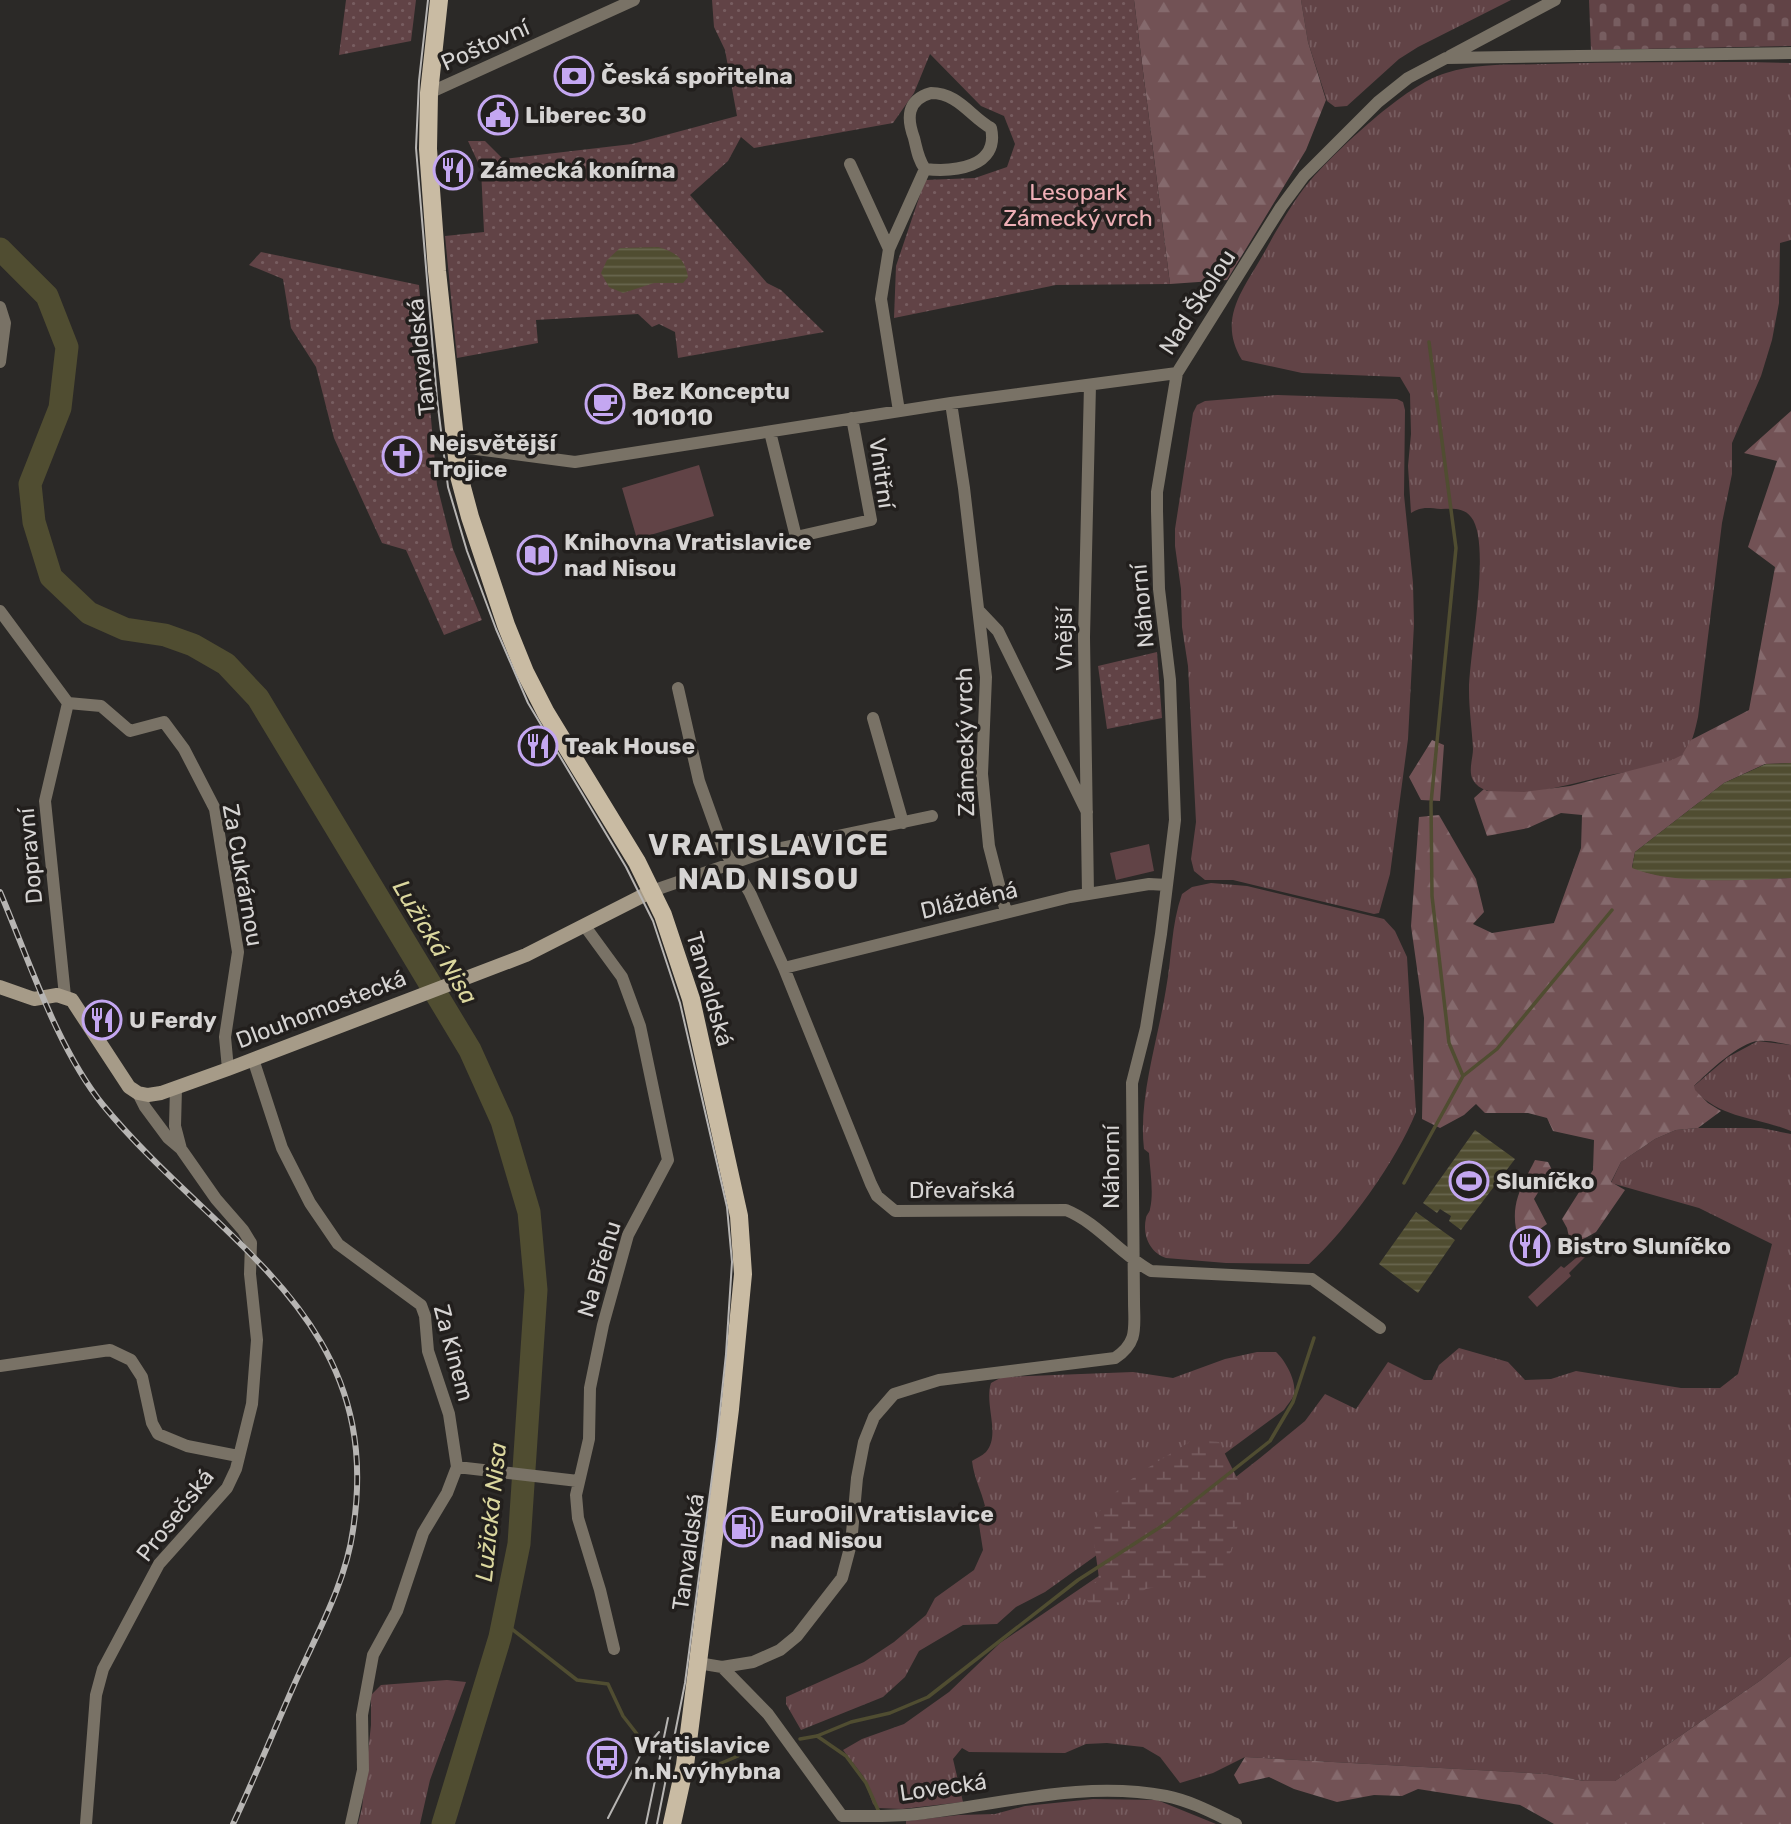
<svg xmlns="http://www.w3.org/2000/svg" width="1791" height="1824" viewBox="0 0 1791 1824" font-family="Rubik,sans-serif">
<style>
.grass{fill:url(#grass-tufts)}
.forest{fill:url(#forest-firs)}
.wetland{fill:url(#wetland-marsh)}
.cemetery{fill:url(#cemetery-stones)}
.park{fill:url(#park-dots)}
.garden{fill:#614346}
.water{fill:url(#water-rules)}
.lines{fill:none;stroke-linecap:round;stroke-linejoin:round}
.stream{stroke:#504d31;stroke-width:3.5}
.river{stroke:#504d31;stroke-width:23}
.street{stroke:#797266;stroke-width:12}
.secondary{stroke:#a69b88;stroke-width:14}
.primary{stroke:#c9bba3;stroke-width:18}
.tram{stroke:#b7b5b3;stroke-width:2}
.rail-casing{stroke:#b7b5b3;stroke-width:6}
.rail{stroke:#221f1d;stroke-width:3.5;stroke-dasharray:10;stroke-linecap:butt}
.labels{text-anchor:middle;dominant-baseline:central;stroke-width:7;stroke-linejoin:round;paint-order:stroke}
.street-label{font-size:23px;fill:#d6d4d3;stroke:#221f1d}
.poi-label{font-size:23px;font-weight:bold;fill:#d6d4d3;stroke:#221f1d;text-anchor:start}
.park-label{font-size:23px;fill:#eeafb6;stroke:#221f1d}
.water-label{font-size:24px;font-style:italic;fill:#dbd79e;stroke:#221f1d}
.district-label{font-size:30px;font-weight:bold;letter-spacing:2px;fill:#d6d4d3;stroke:#221f1d}
</style>
<defs>
<pattern id="grass-tufts" width="24" height="20" patternUnits="userSpaceOnUse" patternTransform="scale(1.75)"><rect width="24" height="20" fill="#614346"/><path d="M3 7l-1-3M5 7V3M7 7l1-3M15 17l-1-3M17 17v-4M19 17l1-3" fill="none" stroke="#775d60"/></pattern>
<pattern id="forest-firs" width="22" height="20" patternUnits="userSpaceOnUse" patternTransform="scale(1.75)"><rect width="22" height="20" fill="#725255"/><path d="M5 1l3.5 6h-7zM16 11l3.5 6h-7z" fill="#856a6d"/></pattern>
<pattern id="wetland-marsh" width="20" height="14" patternUnits="userSpaceOnUse" patternTransform="scale(1.75)"><rect width="20" height="14" fill="#614346"/><path d="M1 5h8M5 5V1M11 12h8M15 12V8" fill="none" stroke="#775d60"/></pattern>
<pattern id="cemetery-stones" width="16" height="16" patternUnits="userSpaceOnUse" patternTransform="scale(1.75)"><rect width="16" height="16" fill="#614346"/><path d="M2 7V4a2 2 0 0 1 4 0v3zM10 15v-3a2 2 0 0 1 4 0v3z" fill="#775d60"/></pattern>
<pattern id="park-dots" width="8" height="8" patternUnits="userSpaceOnUse" patternTransform="scale(1.75)"><rect width="8" height="8" fill="#614346"/><path d="M2 2h.1M6 6h.1" fill="none" stroke="#775d60" stroke-width="1.8" stroke-linecap="round"/></pattern>
<pattern id="water-rules" width="6" height="5" patternUnits="userSpaceOnUse" patternTransform="scale(1.75)"><rect width="6" height="5" fill="#504d31"/><path d="M0 2.5h6" fill="none" stroke="#68664e"/></pattern>
</defs>
<rect width="100%" height="100%" fill="#2b2927"/>
<path class="grass" d="M1301,0H1511L1418,47L1399,59L1347,106L1335,107L1327,101L1308,42Z
M1749,62L1791,63V240L1780,243L1779,303L1772,340L1761,376L1732,443V474L1722,523L1698,717C1695,730 1692,747 1681,756C1668,767 1623,772 1605,776C1577,782 1490,810 1473,780C1468,771 1473,758 1473,749C1472,729 1469,710 1469,690C1469,654 1492,542 1471,517C1463,507 1452,509 1441,509C1429,508 1422,506 1411,513L1408,466L1411,434L1410,394L1400,377L1302,373L1242,360C1217,319 1243,290 1264,253C1276,231 1293,201 1309,182C1337,150 1406,84 1446,73C1477,63 1513,65 1546,64C1614,62 1681,62 1749,62Z
M1277,395L1397,399L1403,402L1405,410L1404,495L1413,583L1414,624L1408,739L1390,874L1379,913L1374,914L1233,880H1205L1194,871L1191,859L1196,822L1188,666L1182,627L1181,589L1175,546V529L1193,413L1197,405L1205,401Z
M1211,883L1247,886L1384,919L1395,931L1407,957L1416,1112C1397,1160 1347,1230 1309,1264L1226,1263L1166,1258C1150,1253 1142,1235 1146,1218C1146,1215 1150,1212 1150,1209C1154,1192 1150,1171 1149,1153L1144,1149C1138,1098 1158,1040 1166,989C1172,957 1171,925 1182,894L1192,887Z
M1758,1041L1791,1045V1131C1754,1116 1724,1120 1694,1090V1086L1728,1057Z
M1698,1128H1761L1791,1134V1656L1761,1680L1615,1781H1584L1547,1774L1245,1757L1213,1773L1180,1783L1160,1757L1143,1747L1107,1743L1086,1744L1065,1753L969,1752L962,1748L953,1759L963,1802L902,1809L878,1808L873,1804L863,1776L843,1750L862,1739L904,1724L949,1692L1000,1643L1181,1520L1260,1458L1305,1421L1325,1394L1356,1409L1388,1362L1424,1380H1432L1439,1365L1459,1348L1508,1362L1525,1380L1551,1379L1576,1371L1681,1388H1720L1738,1374L1772,1244L1699,1208L1611,1183L1621,1162L1655,1139L1676,1130Z
M1257,1352H1276C1285,1360 1297,1381 1294,1395C1292,1400 1287,1405 1284,1410L1193,1477L1115,1542L1045,1592L1016,1607L997,1624L963,1625L919,1651L905,1677L883,1697L801,1730L786,1704V1697L864,1662L894,1642L926,1615L935,1598L974,1570L983,1550L977,1512L985,1506C981,1490 974,1478 972,1461C976,1458 982,1456 986,1452C1001,1435 984,1404 991,1383L1002,1377L1133,1372L1173,1378L1225,1359Z
M447,1680L466,1682L430,1780L420,1824H358L362,1808L371,1725V1695L381,1685Z
M1093,1799L1157,1800L1216,1824H906V1821L959,1815L995,1814L1025,1806Z"/>
<path class="forest" d="M1134,0H1301L1308,42L1326,100L1306,150L1227,280L1170,284Z
M1791,411V763L1765,764L1724,783L1635,852L1632,867C1667,884 1750,879 1791,878V1045C1780,1043 1768,1040 1758,1041C1740,1042 1707,1073 1694,1086L1695,1090L1708,1103L1721,1111L1698,1128L1676,1130L1655,1139L1621,1162L1611,1182L1625,1190L1596,1232L1571,1246L1567,1228L1562,1219L1593,1170L1594,1140L1553,1131L1547,1118L1528,1113H1485L1476,1104L1464,1115L1440,1128L1422,1119L1424,1018L1411,926L1419,817L1439,815L1476,879L1484,912L1473,924L1492,933L1554,923L1581,848L1582,815L1561,813L1528,828L1487,836L1474,798L1484,789L1487,791L1524,792L1570,786L1672,760L1682,755L1691,740L1749,710L1775,567L1748,547L1777,461L1744,453Z
M1432,740L1444,745L1440,801L1421,800L1409,777Z
M1535,1160L1548,1162L1552,1170L1534,1199L1547,1224L1529,1237L1516,1229C1511,1201 1523,1184 1535,1160Z
M1791,1656V1824H1554L1520,1805L1418,1789L1402,1796L1374,1795L1337,1802L1294,1789L1269,1777L1239,1784L1234,1775L1245,1757L1547,1774L1584,1781H1615L1761,1680Z"/>
<path class="wetland" d="M1192,1440L1219,1442L1246,1496L1224,1575L1205,1582L1184,1581L1146,1589L1132,1598L1092,1610L1083,1592L1099,1580C1098,1565 1092,1540 1095,1525C1100,1490 1165,1459 1192,1440Z"/>
<path class="cemetery" d="M1589,0H1791V46L1591,50Z"/>
<path class="park" d="M346,0H416L411,41L339,55Z
M712,0H1134L1170,284L1056,285L894,318L896,266L925,180L975,178L1007,167L1015,144L1004,116L981,106L930,54L914,93L893,123L754,148L741,137L728,161L690,195L767,283L781,290L824,332L678,358L675,332L659,324L652,327L638,314L536,320L538,343L457,358L445,236L484,232L481,169L468,141H485L503,159L632,144L737,116L725,50L714,27Z
M261,252L419,285L437,485L453,549L482,620L444,635L406,550L382,543L334,438L316,367L291,328L283,279L249,265Z
M1157,652L1162,718L1107,729L1098,666Z"/>
<path class="garden" d="M699,465L714,516L637,539L622,488Z
M1149,844L1154,871L1116,880L1110,853Z
M1588,1248L1591,1251L1569,1273L1571,1276L1537,1307L1528,1297L1561,1266L1564,1268Z"/>
<path class="water" d="M658,247C675,252 685,258 688,277L683,283H654L623,293L609,287L601,273L607,260L620,248Z
M1791,763V878C1746,880 1673,885 1632,868L1635,852L1724,783L1766,764Z
M1475,1130L1515,1159L1461,1230L1449,1221L1451,1216L1440,1209L1437,1213L1423,1203Z
M1416,1212L1455,1240L1418,1293L1379,1264Z"/>
<g class="lines">
<path class="stream" d="M1429,342L1456,548L1431,803L1432,896L1449,1043L1463,1076
M1404,1183L1463,1076L1497,1049L1612,910
M503,1622L577,1680L608,1684L623,1716L637,1734
M817,1736L846,1756L866,1783L879,1812
M800,1739L817,1736L851,1722L890,1713L928,1697L1078,1580L1165,1524L1270,1441L1293,1402L1314,1338
M696,1769L705,1770L738,1756"/>
<path class="river" d="M0,249L47,296L67,347L60,408L30,484L34,522L51,577L89,613L125,629L165,635L193,645L226,664L258,698L470,1050L502,1121L529,1212L536,1290L519,1544L500,1637L443,1824"/>
<path class="street" d="M1450,56L1555,0
M429,93L634,0
M931,93C958,93 970,116 991,128C1000,168 953,172 925,169C918,159 917,150 914,138C907,119 906,100 931,93Z
M850,164L889,249L881,299L899,411
M889,249L925,169
M0,307L5,323L0,362
M951,403L964,488L986,677L982,774L989,846L1006,912
M770,432L796,537L871,520L852,418
M454,446L575,462L951,403L1177,373
M0,611L68,703
M980,612L998,631L1087,812
M678,688L699,781L723,848L750,893L784,968L871,1184L877,1196L895,1211L1066,1210C1098,1223 1120,1254 1151,1271L1312,1279L1380,1328
M68,703L101,706L130,731L164,722L184,749L215,809L238,952L225,1037L228,1069
M873,718L903,823
M652,891L771,850L932,816
M1088,894L1084,637L1090,385
M584,925L622,977L640,1026L668,1160L628,1235L603,1325L590,1388L589,1439L576,1495L578,1518L600,1590L614,1649
M784,968L1070,897L1149,884L1167,885
M65,996L45,801L68,703
M253,1059L282,1148L310,1203L338,1244L421,1305L425,1316L428,1351L449,1414L457,1467L447,1493L423,1533L397,1611L373,1655L362,1715L363,1770L351,1824
M176,1088L175,1126L181,1149
M0,1366L110,1350L131,1360L142,1377L152,1423L158,1434L187,1446L238,1456
M457,1467L578,1481
M698,1663L722,1667L753,1662L780,1650L797,1636L842,1578L851,1544L857,1478L864,1442L874,1417L894,1394L939,1380L1115,1358C1139,1342 1134,1327 1134,1301L1132,1083L1146,1028L1161,934L1175,820L1170,680L1159,589L1157,511V492L1177,373L1281,207L1304,176L1378,102L1408,78L1446,58L1791,53
M722,1667L768,1714L842,1816
M842,1816C866,1816 892,1817 917,1814C1000,1805 1082,1780 1166,1796C1191,1801 1213,1813 1236,1824
M86,1824L96,1695L103,1669L159,1564L227,1488L236,1469L252,1404L257,1340L250,1274L251,1243L243,1230L216,1199L181,1149L168,1138L145,1107L138,1093"/>
<path class="secondary" d="M0,987L34,999L57,995L72,1000L129,1087L138,1093L148,1095L161,1093L228,1069L526,955L652,891"/>
<path class="primary" d="M439,0L429,93L428,149L437,271L459,476L470,517L506,625L525,672L546,713L637,862L663,915L691,999L739,1216L743,1274L730,1409L685,1765L672,1824"/>
<path class="tram" d="M428,0L419,81L416,148L437,399L448,487L467,551L496,629L528,703L626,867L653,921L680,1003L727,1207L732,1262L726,1354L717,1439L685,1683L657,1824
M608,1818L642,1752L659,1732
M646,1824L668,1718"/>
<defs>
<path id="rail" d="M0,892C29,960 57,1048 103,1105C218,1245 386,1316 353,1530C346,1581 319,1630 298,1676C276,1725 256,1775 233,1824"/>
</defs>
<use href="#rail" class="rail-casing"/>
<use href="#rail" class="rail"/>
</g>
<defs>
<symbol id="bank-ring" viewBox="-11 -11 22 22"><circle r="9.5" fill="#221f1d" stroke="#c4a7f1" stroke-width="1.5"/><path d="M-6-4H6V4H-6ZM0-2.3a2.3 2.3 0 1 0 0 4.6a2.3 2.3 0 1 0 0-4.6Z" fill="#c4a7f1"/></symbol>
<symbol id="civic-ring" viewBox="-11 -11 22 22"><circle r="9.5" fill="#221f1d" stroke="#c4a7f1" stroke-width="1.5"/><path d="M-.6-6.5H3V-4.5H.6V-3L4-1V1h2V6H-6V1h2V-1L-.6-3ZM-1.2 2.5V6h2.4V2.5Z" fill="#c4a7f1"/></symbol>
<symbol id="restaurant-ring" viewBox="-11 -11 22 22"><circle r="9.5" fill="#221f1d" stroke="#c4a7f1" stroke-width="1.5"/><path d="M-5-6h1v4h1v-4h1v4h1v-4h1v5L-1.5 .5V6h-2V.5L-5-1ZM5-6V6H3V1.5H1.5Q1.5-4 5-6Z" fill="#c4a7f1"/></symbol>
<symbol id="cafe-ring" viewBox="-11 -11 22 22"><circle r="9.5" fill="#221f1d" stroke="#c4a7f1" stroke-width="1.5"/><path d="M-5.5-4.5H6V0H3Q3 3.5 0 3.5H-2.5Q-5.5 3.5-5.5 0ZM3-3.2v2h1.7v-2ZM-6 4.5H4V6H-6Z" fill="#c4a7f1"/></symbol>
<symbol id="church-ring" viewBox="-11 -11 22 22"><circle r="9.5" fill="#221f1d" stroke="#c4a7f1" stroke-width="1.5"/><path d="M-1.2-6h2.4v3.5h3.3v2.4h-3.3V6h-2.4V-.1h-3.3v-2.4h3.3Z" fill="#c4a7f1"/></symbol>
<symbol id="library-ring" viewBox="-11 -11 22 22"><circle r="9.5" fill="#221f1d" stroke="#c4a7f1" stroke-width="1.5"/><path d="M-6-4Q-3-5.5-.7-3.5V5Q-3 3-6 4ZM6-4Q3-5.5 .7-3.5V5Q3 3 6 4Z" fill="#c4a7f1"/></symbol>
<symbol id="stadium-ring" viewBox="-11 -11 22 22"><circle r="9.5" fill="#221f1d" stroke="#c4a7f1" stroke-width="1.5"/><path d="M0-5a6.5 5 0 1 0 0 10a6.5 5 0 1 0 0-10ZM-3.5-1.8h7v3.6h-7Z" fill="#c4a7f1"/></symbol>
<symbol id="fuel-ring" viewBox="-11 -11 22 22"><circle r="9.5" fill="#221f1d" stroke="#c4a7f1" stroke-width="1.5"/><path d="M-5.5-6h7V0h2V4h1.3V-2.5L3-4.5l.8-.8L6-3V5H2.5V1h-1V6h-7ZM-4.2-4.7v3.2H.2V-4.7Z" fill="#c4a7f1"/></symbol>
<symbol id="bus-ring" viewBox="-11 -11 22 22"><circle r="9.5" fill="#221f1d" stroke="#c4a7f1" stroke-width="1.5"/><path d="M-5-6H5V4H4V6H2V4H-2V6H-4V4H-5ZM-3.5-4V0h7V-4ZM-3.5 1.2v1.5H-2V1.2ZM2 1.2v1.5H3.5V1.2Z" fill="#c4a7f1"/></symbol>
</defs>
<g fill-rule="evenodd">
<use href="#bank-ring" x="552" y="54" width="44" height="44"/>
<use href="#civic-ring" x="476" y="93" width="44" height="44"/>
<use href="#restaurant-ring" x="431" y="148" width="44" height="44"/>
<use href="#cafe-ring" x="583" y="382" width="44" height="44"/>
<use href="#church-ring" x="380" y="434" width="44" height="44"/>
<use href="#library-ring" x="515" y="533" width="44" height="44"/>
<use href="#restaurant-ring" x="516" y="724" width="44" height="44"/>
<use href="#restaurant-ring" x="80" y="998" width="44" height="44"/>
<use href="#stadium-ring" x="1447" y="1159" width="44" height="44"/>
<use href="#restaurant-ring" x="1508" y="1224" width="44" height="44"/>
<use href="#fuel-ring" x="721" y="1505" width="44" height="44"/>
<use href="#bus-ring" x="585" y="1736" width="44" height="44"/>
</g>
<g class="labels">
<g class="street-label">
<text transform="translate(485 45) rotate(-24)">Poštovní</text>
<text transform="translate(1197 302) rotate(-57)">Nad Školou</text>
<text transform="translate(421 357) rotate(-96)">Tanvaldská</text>
<text transform="translate(882 473) rotate(82)">Vnitřní</text>
<text transform="translate(1142 606) rotate(-95)">Náhorní</text>
<text transform="translate(1064 639) rotate(-90)">Vnější</text>
<text transform="translate(965 742) rotate(-91)">Zámecký vrch</text>
<text transform="translate(30 856) rotate(-95)">Dopravní</text>
<text transform="translate(243 875) rotate(80)">Za Cukrárnou</text>
<text transform="translate(969 900) rotate(-13)">Dlážděná</text>
<text transform="translate(710 989) rotate(74)">Tanvaldská</text>
<text transform="translate(321 1009) rotate(-21)">Dlouhomostecká</text>
<text transform="translate(1111 1167) rotate(-90)">Náhorní</text>
<text x="962" y="1190">Dřevařská</text>
<text transform="translate(599 1269) rotate(-73)">Na Břehu</text>
<text transform="translate(454 1353) rotate(75)">Za Kinem</text>
<text transform="translate(175 1515) rotate(-52)">Prosečská</text>
<text transform="translate(688 1552) rotate(-82)">Tanvaldská</text>
<text transform="translate(943 1787) rotate(-8)">Lovecká</text>
</g>
<g class="poi-label">
<text x="601" y="76">Česká spořitelna</text>
<text x="525" y="115">Liberec 30</text>
<text x="480" y="170">Zámecká konírna</text>
<text x="632" y="391">Bez Konceptu<tspan x="632" dy="26">101010</tspan></text>
<text x="429" y="443">Nejsvětější<tspan x="429" dy="26">Trojice</tspan></text>
<text x="564" y="542">Knihovna Vratislavice<tspan x="564" dy="26">nad Nisou</tspan></text>
<text x="565" y="746">Teak House</text>
<text x="129" y="1020">U Ferdy</text>
<text x="1496" y="1181">Sluníčko</text>
<text x="1557" y="1246">Bistro Sluníčko</text>
<text x="770" y="1514">EuroOil Vratislavice<tspan x="770" dy="26">nad Nisou</tspan></text>
<text x="634" y="1745">Vratislavice<tspan x="634" dy="26">n.N. výhybna</tspan></text>
</g>
<g class="park-label">
<text x="1078" y="192">Lesopark<tspan x="1078" dy="26">Zámecký vrch</tspan></text>
</g>
<g class="water-label">
<text transform="translate(435 942) rotate(59)">Lužická Nisa</text>
<text transform="translate(491 1512) rotate(-84)">Lužická Nisa</text>
</g>
<g class="district-label">
<text x="769" y="845">VRATISLAVICE<tspan x="769" dy="34">NAD NISOU</tspan></text>
</g>
</g>
</svg>
